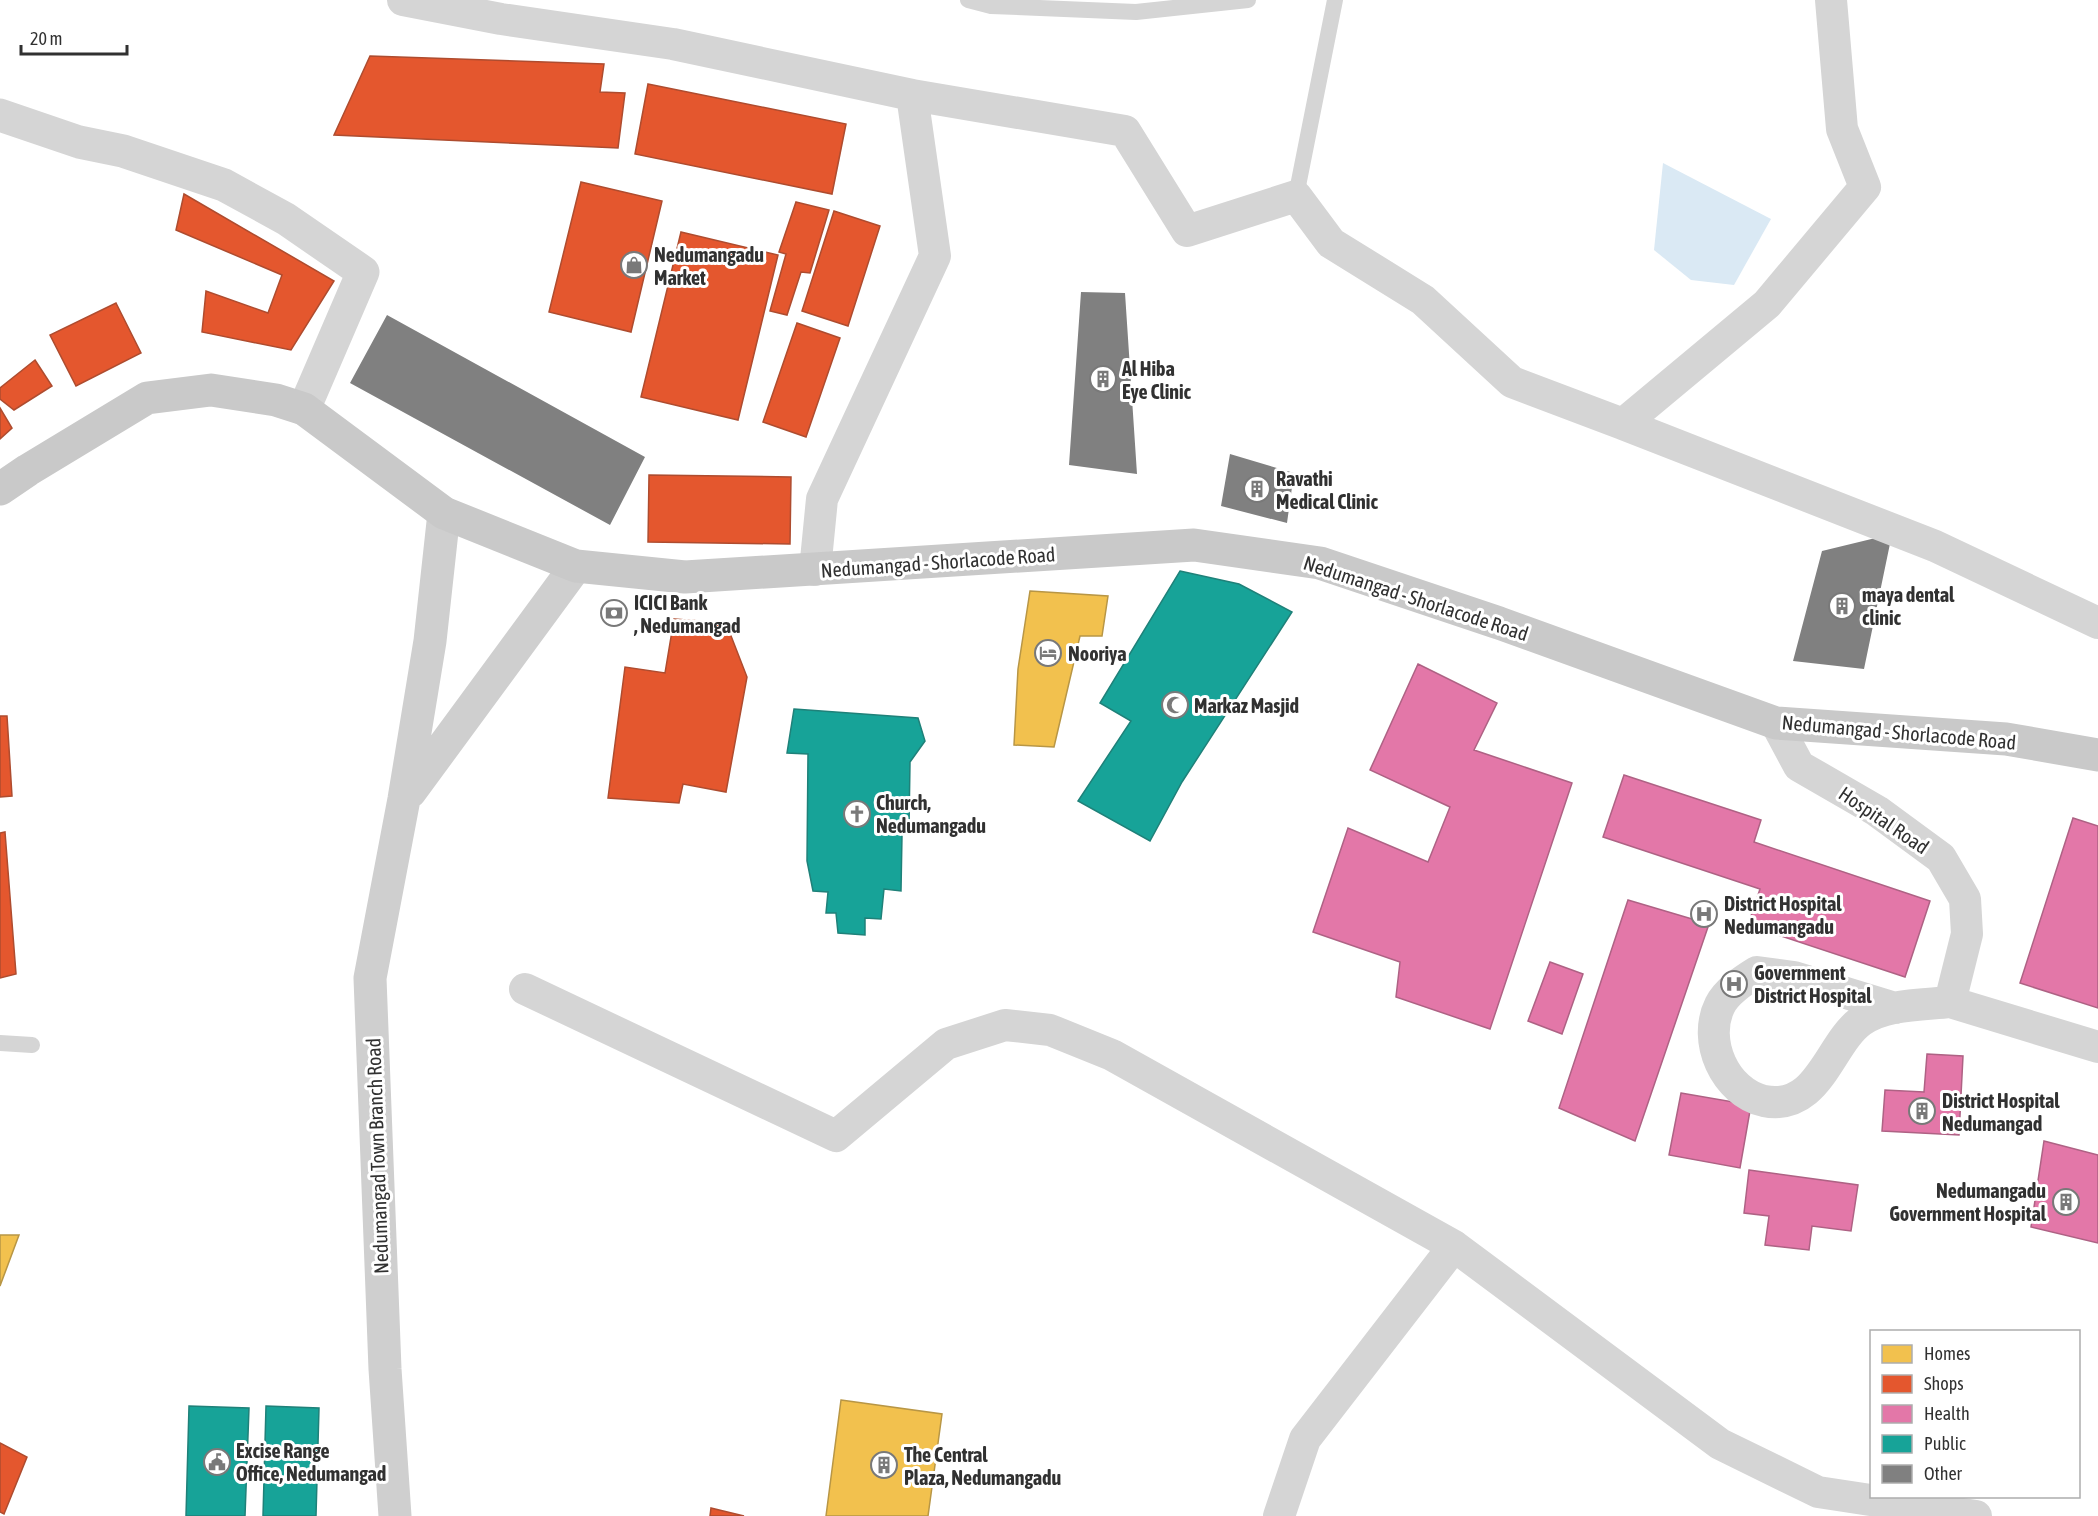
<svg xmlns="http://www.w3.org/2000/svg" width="2098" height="1516" viewBox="0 0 2098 1516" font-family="'Asap Condensed',sans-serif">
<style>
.water{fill:#dae9f4}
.homes{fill:#f2c14e;stroke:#b89645;stroke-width:1.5}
.shops{fill:#e4572e;stroke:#ae4c2f;stroke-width:1.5}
.health{fill:#e377a8;stroke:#ae6284;stroke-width:1.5}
.public{fill:#17a398;stroke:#1f8179;stroke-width:1.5}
.building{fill:#808080}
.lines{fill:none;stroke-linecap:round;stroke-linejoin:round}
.service{stroke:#d5d5d5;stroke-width:16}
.minor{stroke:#d5d5d5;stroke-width:32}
.tertiary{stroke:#d5d5d5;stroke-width:33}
.secondary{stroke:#cfcfcf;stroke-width:33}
.primary{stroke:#c9c9c9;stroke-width:33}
.labels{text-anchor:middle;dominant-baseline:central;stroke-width:6;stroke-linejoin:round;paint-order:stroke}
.poi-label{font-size:20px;font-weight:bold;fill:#313131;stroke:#fff;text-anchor:start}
.street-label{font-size:20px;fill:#313131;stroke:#fff}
</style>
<rect width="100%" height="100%" fill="#fff"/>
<path class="water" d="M1663,163L1771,219L1734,285L1691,280L1654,250Z"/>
<path class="homes" d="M1030,591L1108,596L1102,636H1080L1054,747L1014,745L1018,669Z
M0,1235H19L0,1286Z
M841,1400L942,1414L928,1516H826Z"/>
<path class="shops" d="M370,56L604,64L600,92L625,93L618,148L334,135Z
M648,84L846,124L832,194L635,154Z
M581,182L662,201L631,332L549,312Z
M184,194L334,281L291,350L202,332L206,291L268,313L282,275L176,230Z
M796,202L829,210L810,273L801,272L787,315L770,311L786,254L779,252Z
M834,211L880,226L848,326L802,311Z
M681,232L778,255L738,420L641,397Z
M116,303L141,353L76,386L50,335Z
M797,323L840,338L806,437L763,422Z
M35,360L52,386L14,410L0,399V388Z
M0,408L12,428L0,439Z
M649,475L791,477L790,544L648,542Z
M674,619L726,623L747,677L726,792L683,784L679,803L608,798L625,667L665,673Z
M0,716H7L12,796L0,797Z
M5,832L16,974L0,978V833Z
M0,1443L27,1457L4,1514L0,1512Z
M711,1508L744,1516H710Z"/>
<path class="health" d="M1418,664L1497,703L1474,750L1572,783L1490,1029L1396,997L1400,962L1313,932L1348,828L1428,862L1450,807L1370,770Z
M1624,775L1761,820L1754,842L1930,901L1905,977L1748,925L1760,889L1603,837Z
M2073,818L2098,826V1008L2020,983Z
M1628,900L1709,924L1635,1141L1559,1108Z
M1550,962L1583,974L1562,1034L1528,1021Z
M1927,1054L1963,1056L1959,1135L1882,1131L1885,1090L1924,1092Z
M1681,1093L1751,1105L1740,1168L1669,1155Z
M2044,1141L2098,1155V1243L2031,1227Z
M1749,1170L1858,1185L1851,1231L1812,1226L1809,1250L1765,1245L1769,1216L1744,1213Z"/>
<path class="public" d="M1180,571L1239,584L1292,612L1182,782L1150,841L1078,801L1131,721L1100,703Z
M794,709L918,718L925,741L910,762L909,827L902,835L901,891L884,889L881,919L865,918V935L838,933L836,913H826L828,892L813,891L807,861L808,754L787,753Z
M189,1406L249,1408L245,1516H186Z
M266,1406L319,1408L316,1516H263Z"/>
<path class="building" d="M1081,292L1125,293L1137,474L1069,465Z
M387,315L645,457L610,525L350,383Z
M1230,454L1294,473L1287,523L1221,506Z
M1892,534L1864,669L1793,661L1822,551Z"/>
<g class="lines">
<path class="service" d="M968,0L991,6L1136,12L1248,0
M1296,196L1335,0
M0,1043L32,1045"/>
<path class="minor" d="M403,0L501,19L673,44L912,95L935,256L822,499L815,570
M912,95L1125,131L1187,231L1296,196L1331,243L1423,300L1512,382L1623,424L1767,304L1865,187L1842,129L1831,0
M1623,424L1935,546L2098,623
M1776,723L1799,766L1877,811L1941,858L1965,899L1967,934L1950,1002L2098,1047
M525,989L836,1136L946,1044L1005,1025L1050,1030L1112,1055L1454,1246L1720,1444L1818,1492L1976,1516
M1895,1008L1794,977L1757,972C1744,980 1727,991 1720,1005C1702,1041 1725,1092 1764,1101C1819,1112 1829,1044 1861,1021C1885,1004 1921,1005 1950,1002
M1279,1516L1305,1439L1454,1246"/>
<path class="tertiary" d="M0,115L79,142L123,151L224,185L286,219L363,272L304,409"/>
<path class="secondary" d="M410,792L576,566
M395,1516L385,1369L370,978L404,799L430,641L444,513"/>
<path class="primary" d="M0,489L28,470L147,398L211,390L276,400L304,409L444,513L576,566L685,577L1194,545L1320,563L1499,623L1776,723L2006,739L2098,755"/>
</g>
<defs>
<symbol id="shop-ring" viewBox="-11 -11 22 22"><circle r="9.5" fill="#fff" stroke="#797979" stroke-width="1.5"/><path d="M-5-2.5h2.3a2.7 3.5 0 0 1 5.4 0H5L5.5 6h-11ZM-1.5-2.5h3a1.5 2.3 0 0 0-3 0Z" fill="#797979"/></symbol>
<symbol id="building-ring" viewBox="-11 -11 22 22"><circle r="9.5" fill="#fff" stroke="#797979" stroke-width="1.5"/><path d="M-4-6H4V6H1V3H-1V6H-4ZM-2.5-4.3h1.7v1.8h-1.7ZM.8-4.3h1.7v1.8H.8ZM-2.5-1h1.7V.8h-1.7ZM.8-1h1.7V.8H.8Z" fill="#797979"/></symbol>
<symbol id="bank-ring" viewBox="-11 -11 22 22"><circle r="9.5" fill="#fff" stroke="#797979" stroke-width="1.5"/><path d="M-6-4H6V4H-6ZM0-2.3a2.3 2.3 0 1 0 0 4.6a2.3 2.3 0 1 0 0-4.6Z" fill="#797979"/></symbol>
<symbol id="hotel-ring" viewBox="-11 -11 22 22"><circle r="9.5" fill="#fff" stroke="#797979" stroke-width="1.5"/><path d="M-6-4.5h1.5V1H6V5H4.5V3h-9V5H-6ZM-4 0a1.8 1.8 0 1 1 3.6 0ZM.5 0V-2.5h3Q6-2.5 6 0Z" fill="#797979"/></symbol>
<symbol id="mosque-ring" viewBox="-11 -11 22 22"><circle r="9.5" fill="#fff" stroke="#797979" stroke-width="1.5"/><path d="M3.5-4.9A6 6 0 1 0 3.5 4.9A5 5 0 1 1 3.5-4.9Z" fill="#797979"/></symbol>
<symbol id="church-ring" viewBox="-11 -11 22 22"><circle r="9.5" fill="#fff" stroke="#797979" stroke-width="1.5"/><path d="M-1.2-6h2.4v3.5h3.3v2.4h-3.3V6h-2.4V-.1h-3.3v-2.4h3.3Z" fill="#797979"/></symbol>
<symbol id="hospital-ring" viewBox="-11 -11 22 22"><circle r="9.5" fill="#fff" stroke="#797979" stroke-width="1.5"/><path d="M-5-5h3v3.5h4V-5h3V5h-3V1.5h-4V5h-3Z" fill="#797979"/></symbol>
<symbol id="civic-ring" viewBox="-11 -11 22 22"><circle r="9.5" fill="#fff" stroke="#797979" stroke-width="1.5"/><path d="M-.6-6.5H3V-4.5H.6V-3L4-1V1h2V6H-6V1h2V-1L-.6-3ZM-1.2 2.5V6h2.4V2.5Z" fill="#797979"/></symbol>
</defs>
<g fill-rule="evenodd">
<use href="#shop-ring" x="619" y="250" width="30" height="30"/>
<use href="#building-ring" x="1088" y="364" width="30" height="30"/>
<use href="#building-ring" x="1242" y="474" width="30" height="30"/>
<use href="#building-ring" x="1827" y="591" width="30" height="30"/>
<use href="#bank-ring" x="599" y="598" width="30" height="30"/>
<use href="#hotel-ring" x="1033" y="638" width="30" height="30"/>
<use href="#mosque-ring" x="1160" y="690" width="30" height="30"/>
<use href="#church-ring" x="842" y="799" width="30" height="30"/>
<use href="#hospital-ring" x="1689" y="899" width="30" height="30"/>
<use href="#hospital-ring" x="1719" y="969" width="30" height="30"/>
<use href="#building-ring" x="1907" y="1096" width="30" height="30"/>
<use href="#building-ring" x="2051" y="1187" width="30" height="30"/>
<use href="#civic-ring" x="202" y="1447" width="30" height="30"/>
<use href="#building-ring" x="869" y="1450" width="30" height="30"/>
</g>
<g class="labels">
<g class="poi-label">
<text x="654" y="254">Nedumangadu<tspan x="654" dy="23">Market</tspan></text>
<text x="1122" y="368">Al Hiba<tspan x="1122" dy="23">Eye Clinic</tspan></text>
<text x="1276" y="478">Ravathi<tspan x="1276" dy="23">Medical Clinic</tspan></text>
<text x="1862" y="594">maya dental<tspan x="1862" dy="23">clinic</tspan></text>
<text x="634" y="602">ICICI Bank<tspan x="634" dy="23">, Nedumangad</tspan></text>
<text x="1068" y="653">Nooriya</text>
<text x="1194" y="705">Markaz Masjid</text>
<text x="876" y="802">Church,<tspan x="876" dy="23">Nedumangadu</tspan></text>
<text x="1724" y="903">District Hospital<tspan x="1724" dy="23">Nedumangadu</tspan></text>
<text x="1754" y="972">Government<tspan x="1754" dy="23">District Hospital</tspan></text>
<text x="1942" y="1100">District Hospital<tspan x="1942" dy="23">Nedumangad</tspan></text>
<text x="2046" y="1190" text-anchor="end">Nedumangadu<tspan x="2046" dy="23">Government Hospital</tspan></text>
<text x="236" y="1450">Excise Range<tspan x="236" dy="23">Office, Nedumangad</tspan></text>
<text x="904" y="1454">The Central<tspan x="904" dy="23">Plaza, Nedumangadu</tspan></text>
</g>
<g class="street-label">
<text transform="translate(938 562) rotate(-4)">Nedumangad - Shorlacode Road</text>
<text transform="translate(1416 598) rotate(18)">Nedumangad - Shorlacode Road</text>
<text transform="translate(1899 732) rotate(5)">Nedumangad - Shorlacode Road</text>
<text transform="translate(1884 820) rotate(34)">Hospital Road</text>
<text transform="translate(377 1156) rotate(-92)">Nedumangad Town Branch Road</text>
</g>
</g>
<rect x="1870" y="1330" width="210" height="168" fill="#ffffff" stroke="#adadad" stroke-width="1.5"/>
<rect x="1882" y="1345" width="30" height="18" fill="#f2c14e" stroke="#adadad" stroke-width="1.5"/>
<text x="1924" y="1360" font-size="18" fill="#313131">Homes</text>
<rect x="1882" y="1375" width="30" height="18" fill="#e4572e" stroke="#adadad" stroke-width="1.5"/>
<text x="1924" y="1390" font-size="18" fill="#313131">Shops</text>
<rect x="1882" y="1405" width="30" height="18" fill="#e377a8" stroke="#adadad" stroke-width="1.5"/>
<text x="1924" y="1420" font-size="18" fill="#313131">Health</text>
<rect x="1882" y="1435" width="30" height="18" fill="#17a398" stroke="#adadad" stroke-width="1.5"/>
<text x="1924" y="1450" font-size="18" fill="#313131">Public</text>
<rect x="1882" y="1465" width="30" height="18" fill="#808080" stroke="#adadad" stroke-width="1.5"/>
<text x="1924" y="1480" font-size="18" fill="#313131">Other</text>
<path d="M21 45v9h106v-9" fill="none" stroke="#313131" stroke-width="3"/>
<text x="30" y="45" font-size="18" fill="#313131" stroke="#ffffff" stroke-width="4.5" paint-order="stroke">20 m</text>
</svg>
